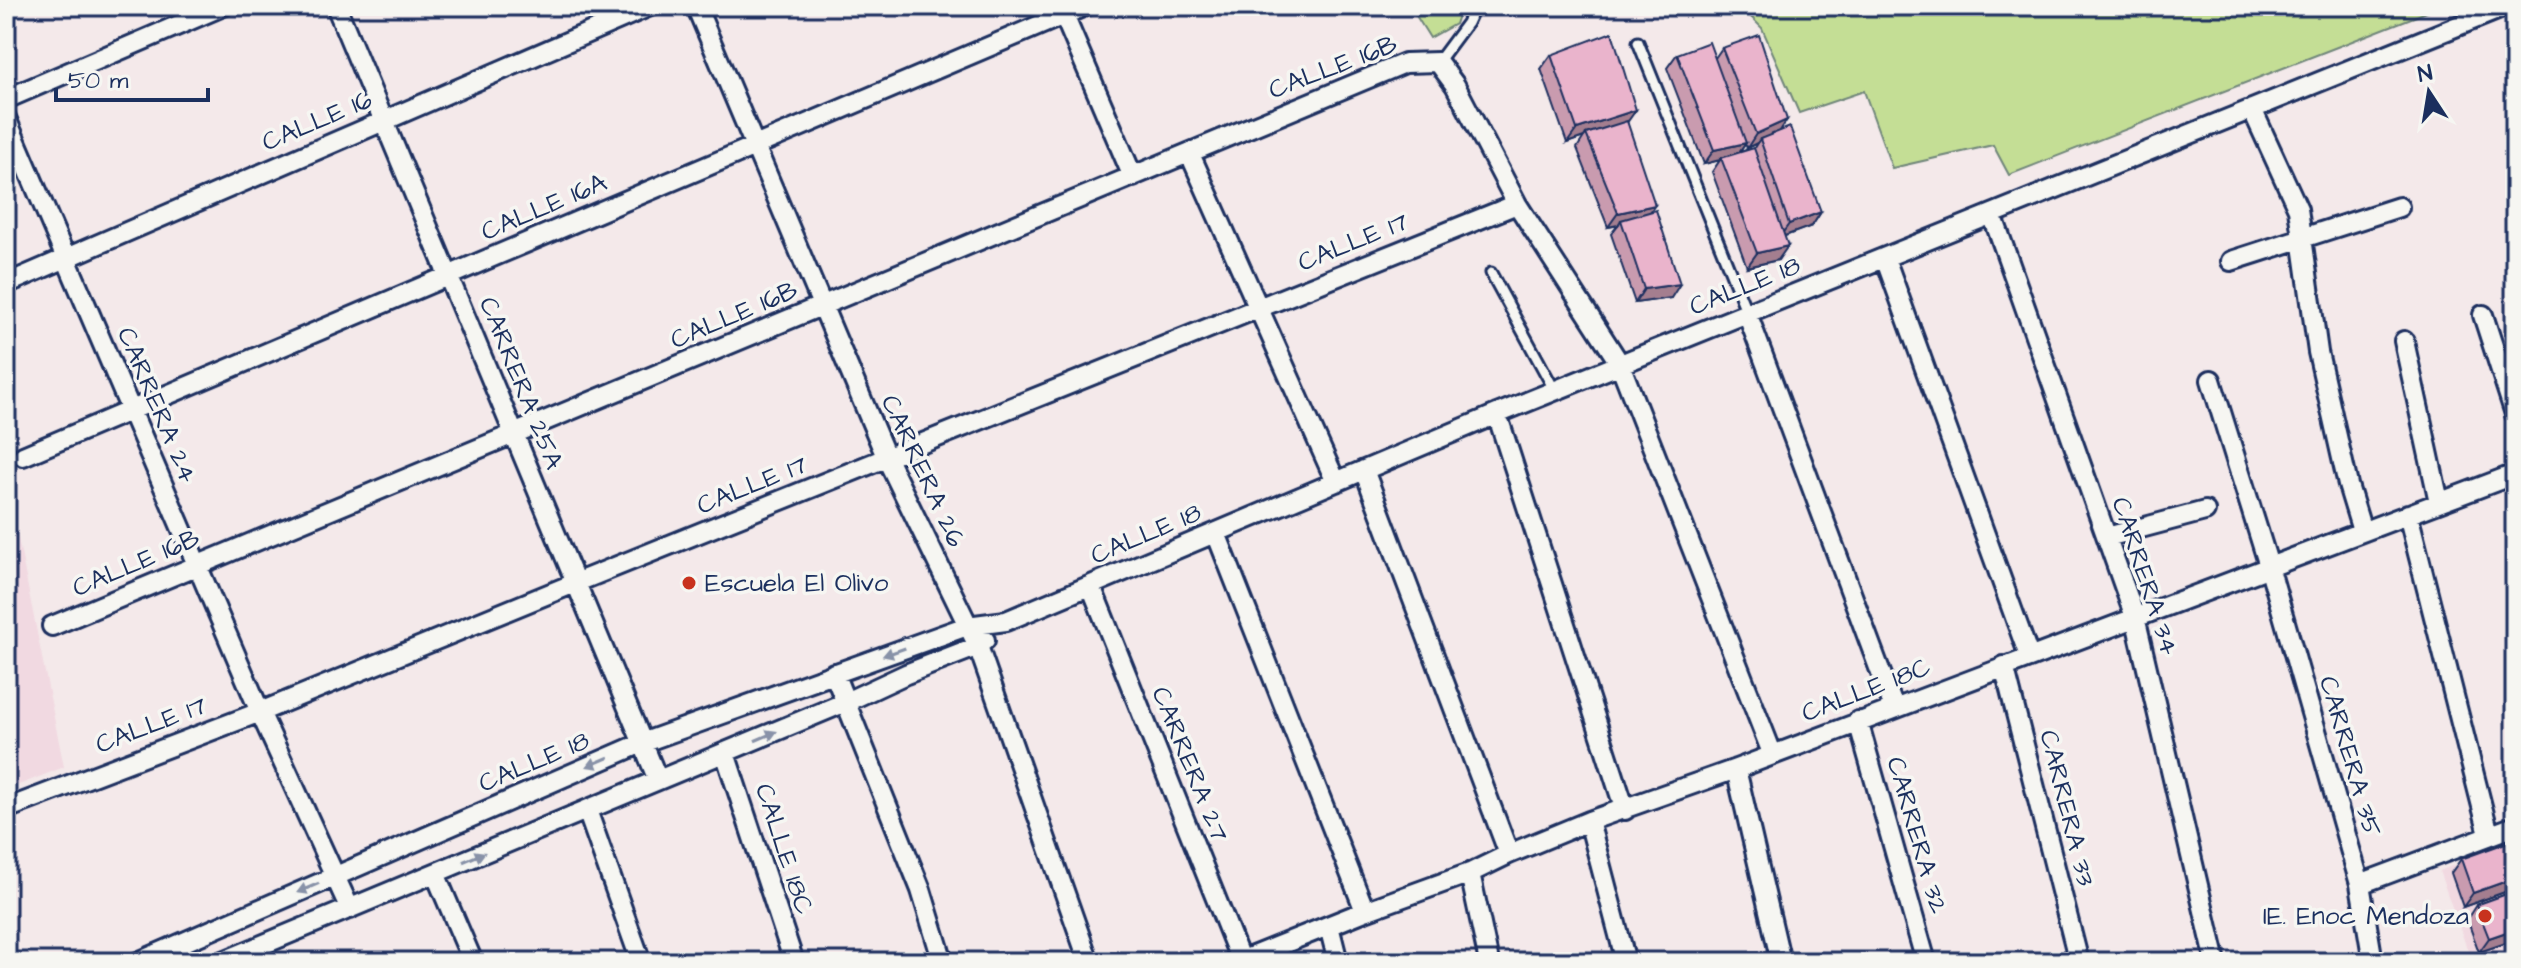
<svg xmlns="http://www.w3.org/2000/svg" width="2521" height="968" viewBox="0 0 2521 968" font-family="'Architects Daughter',sans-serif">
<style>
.built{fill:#f1d9e1}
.green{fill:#c4de95;stroke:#70867a;stroke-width:2}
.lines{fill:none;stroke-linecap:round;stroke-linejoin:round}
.lane-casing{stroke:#1b2f5e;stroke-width:15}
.street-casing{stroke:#1b2f5e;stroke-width:24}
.lane{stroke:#f6f6f2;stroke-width:9}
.street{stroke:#f6f6f2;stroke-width:18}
.wall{fill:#c99baf;stroke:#1b2f5e;stroke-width:2;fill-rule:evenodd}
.shaded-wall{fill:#a47e8f;stroke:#1b2f5e;stroke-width:2}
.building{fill:#eab4cc;stroke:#1b2f5e;stroke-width:2}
.oneway{fill:#8892a8}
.poi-dot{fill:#c8321e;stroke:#f6f6f2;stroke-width:3}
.labels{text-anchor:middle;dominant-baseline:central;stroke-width:7;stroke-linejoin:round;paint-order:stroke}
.street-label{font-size:26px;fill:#1b2f5e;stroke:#f6f6f2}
.poi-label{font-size:26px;fill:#1b2f5e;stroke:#f6f6f2;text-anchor:start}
</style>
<rect width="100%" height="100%" fill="#f4e9ea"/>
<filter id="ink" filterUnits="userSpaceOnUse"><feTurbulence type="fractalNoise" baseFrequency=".0125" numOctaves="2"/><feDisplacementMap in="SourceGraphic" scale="16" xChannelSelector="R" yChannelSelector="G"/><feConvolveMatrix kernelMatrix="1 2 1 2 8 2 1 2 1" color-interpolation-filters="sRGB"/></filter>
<g filter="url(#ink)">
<path class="built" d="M6,478L64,767L6,790Z
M2515,842V962H2472L2439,871Z"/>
<path class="green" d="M1410,6H1461L1455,24L1430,38Z
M1740,6H2442L2009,175L1993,145L1892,168L1864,91L1799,113L1762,28Z"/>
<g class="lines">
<defs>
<path id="lane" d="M1638,42L1747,313
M1438,62L1467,23L1475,6
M1491,273L1555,391"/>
<path id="street" d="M336,6L658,780
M696,6L887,459L978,646L1089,962
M1060,6L1133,177
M6,99L223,6
M2252,109L2298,209L2318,352L2348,485L2362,531
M6,118L260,712L350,909
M1190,154L1336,482
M1992,214L2135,617L2216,962
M1885,258L2029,656
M2231,261L2399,207
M6,284L650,6
M1747,313L1894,708
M2483,315L2515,414
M2404,341L2439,502
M2211,380L2269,566L2360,884L2373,962
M1497,414L1625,810
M23,456L1085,6
M1364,470L1509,854
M2408,514L2489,834
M1216,533L1365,911
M2107,537L2205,511
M1091,586L1241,961
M52,626L1405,63L1438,62L1455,85L1517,204L1620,364L1772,753
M2004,666L2079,962
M834,673L921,890L943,962
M1858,721L1926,962
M725,753L794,962
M1736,769L1781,962
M6,809L260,712L575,583L1517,204
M587,810L641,962
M1589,821L1626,962
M435,873L473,962
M1470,873L1489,962
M2360,884L2515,826
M1329,926L1338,962
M138,962L642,743L967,626L1006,621L1497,414L2507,6
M221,962L846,702L906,674L978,646L985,640
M1238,962L1365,911L1470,873L1509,854L1589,821L1736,769L2515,474"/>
</defs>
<use href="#lane" class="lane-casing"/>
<use href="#street" class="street-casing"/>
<use href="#lane" class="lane"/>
<use href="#street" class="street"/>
</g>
<path class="wall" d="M1722,48L1779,131L1821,212L1812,226L1785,236L1778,260L1747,267L1712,172L1720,160L1704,164L1667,68L1677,54L1715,58ZM1757,143L1754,148L1740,152L1745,144L1747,148Z
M1551,55L1627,122L1671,298L1635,303L1611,234L1618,225L1608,227L1577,148L1584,137L1567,143L1541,69Z
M2461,859L2513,889L2463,907L2451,873Z
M2515,891V940L2479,952L2467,919L2476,905Z"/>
<path class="shaded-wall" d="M1636,110L1626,124L1586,134L1584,137L1567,143L1577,129Z
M1787,120L1778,134L1760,139L1757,143L1747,148L1756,134Z
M1746,143L1736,157L1721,158L1720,160L1704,164L1714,150Z
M1655,205L1645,219L1621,220L1618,225L1608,227L1618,213Z
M1821,212L1812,226L1779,238L1789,224Z
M1788,246L1778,260L1747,267L1757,253Z
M1680,284L1671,298L1635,303L1644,289Z
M2515,878V887L2513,889L2463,907L2473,893Z
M2515,929V940L2479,952L2489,938Z"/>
<path class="building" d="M1612,32L1636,110L1577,129L1551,55Z
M1759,35L1787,120L1756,134L1722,48Z
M1709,42L1746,143L1714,150L1677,54Z
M1627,121L1655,205L1618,213L1586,134Z
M1790,127L1821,212L1789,224L1760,139Z
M1754,148L1788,246L1757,253L1721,158Z
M1656,210L1680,284L1644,289L1621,220Z
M2511,841L2515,853V878L2473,893L2461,859Z
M2515,891V929L2489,938L2476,905Z"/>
<defs><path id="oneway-solid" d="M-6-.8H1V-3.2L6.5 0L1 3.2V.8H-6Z" transform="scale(2)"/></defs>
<g class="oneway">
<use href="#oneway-solid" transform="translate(894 652) rotate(161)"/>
<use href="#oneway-solid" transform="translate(766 736) rotate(-23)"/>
<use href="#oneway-solid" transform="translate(598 762) rotate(157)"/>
<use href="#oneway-solid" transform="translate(474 857) rotate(-23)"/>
<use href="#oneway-solid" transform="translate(308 888) rotate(157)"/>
</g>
</g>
<g class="poi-dot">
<circle cx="689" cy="583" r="8"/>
<circle cx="2485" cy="916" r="8"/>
</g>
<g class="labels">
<g class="street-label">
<text transform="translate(1333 67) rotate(-21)">CALLE 16B</text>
<text transform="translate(317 121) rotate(-23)">CALLE 16</text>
<text transform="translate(544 207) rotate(-23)">CALLE 16A</text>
<text transform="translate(1353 242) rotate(-22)">CALLE 17</text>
<text transform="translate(1745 286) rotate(-22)">CALLE 18</text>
<text transform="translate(734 315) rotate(-23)">CALLE 16B</text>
<text transform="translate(521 383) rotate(68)">CARRERA 25A</text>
<text transform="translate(157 405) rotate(67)">CARRERA 24</text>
<text transform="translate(923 471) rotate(65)">CARRERA 26</text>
<text transform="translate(752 485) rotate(-22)">CALLE 17</text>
<text transform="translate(1146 534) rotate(-23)">CALLE 18</text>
<text transform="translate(136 563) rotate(-23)">CALLE 16B</text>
<text transform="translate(2145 576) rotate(72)">CARRERA 34</text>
<text transform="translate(1866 690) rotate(-21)">CALLE 18C</text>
<text transform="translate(151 725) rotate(-21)">CALLE 17</text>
<text transform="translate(2350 756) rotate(74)">CARRERA 35</text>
<text transform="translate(534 762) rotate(-23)">CALLE 18</text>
<text transform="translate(1190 764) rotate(68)">CARRERA 27</text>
<text transform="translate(2067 808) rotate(76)">CARRERA 33</text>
<text transform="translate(1917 835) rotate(74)">CARRERA 32</text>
<text transform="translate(784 849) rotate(72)">CALLE 18C</text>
</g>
<g class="poi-label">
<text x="705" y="583">Escuela El Olivo</text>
<text x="2469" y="916" text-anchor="end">IE. Enoc Mendoza</text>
</g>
</g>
<rect width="2521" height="968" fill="none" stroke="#f6f6f2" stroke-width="32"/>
<rect x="16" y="16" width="2489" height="936" fill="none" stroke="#1b2f5e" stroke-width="3" filter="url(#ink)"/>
<g transform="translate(2429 92) rotate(348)" stroke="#f6f6f2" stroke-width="6" paint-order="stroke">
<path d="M0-6L14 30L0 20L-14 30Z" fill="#1b2f5e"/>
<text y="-12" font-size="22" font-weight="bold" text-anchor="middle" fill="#1b2f5e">N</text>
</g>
<path d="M56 88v12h152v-12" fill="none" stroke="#1b2f5e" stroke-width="4"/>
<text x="68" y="88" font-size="24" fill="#1b2f5e" stroke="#f6f6f2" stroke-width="6" paint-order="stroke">50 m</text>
</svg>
